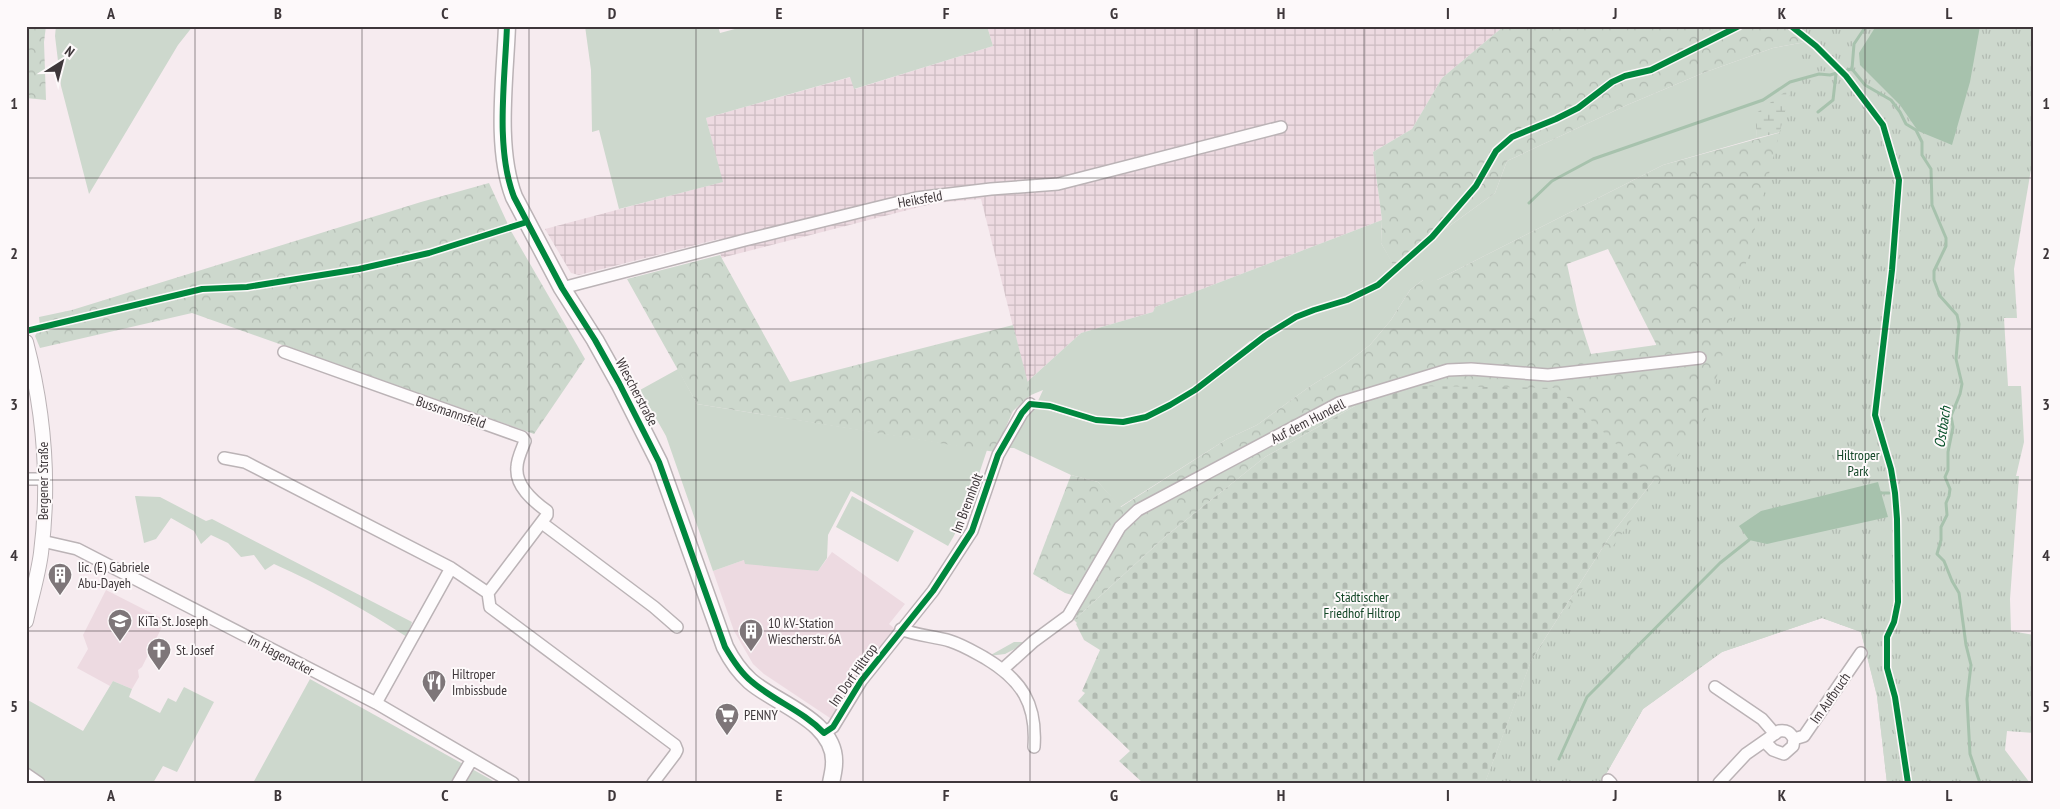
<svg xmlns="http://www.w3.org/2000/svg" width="2060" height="809" viewBox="0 0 2060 809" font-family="'PT Sans Narrow',sans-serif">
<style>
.built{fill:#eddae1}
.industrial{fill:url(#industrial-grid)}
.grass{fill:#cdd8cd}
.forest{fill:url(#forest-crowns);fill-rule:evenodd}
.wetland{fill:url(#wetland-marsh)}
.cemetery{fill:url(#cemetery-stones)}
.park{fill:url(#park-tufts)}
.water{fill:#a7c2ad}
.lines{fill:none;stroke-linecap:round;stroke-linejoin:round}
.stream{stroke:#a7c2ad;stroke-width:3}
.minor-casing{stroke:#bbb3b6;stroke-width:14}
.tertiary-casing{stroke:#bbb3b6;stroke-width:16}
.secondary-casing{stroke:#bbb3b6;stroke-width:19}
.minor{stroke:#fefcfd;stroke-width:11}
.tertiary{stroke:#fefcfd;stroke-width:14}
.secondary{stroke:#fefcfd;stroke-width:16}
.cycleway-casing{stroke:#fdf9fa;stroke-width:9}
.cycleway{stroke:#00873e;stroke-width:6}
.grid{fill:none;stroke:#3e373a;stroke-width:1;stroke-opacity:0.55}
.labels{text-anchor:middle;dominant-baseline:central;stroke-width:4;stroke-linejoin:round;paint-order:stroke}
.street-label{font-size:14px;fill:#3e373a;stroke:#fdf9fa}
.park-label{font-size:14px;fill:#134627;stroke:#fdf9fa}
.poi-label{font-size:14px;fill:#3e373a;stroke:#fdf9fa;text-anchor:start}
.water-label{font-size:15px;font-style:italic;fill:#065029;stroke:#fdf9fa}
.neatline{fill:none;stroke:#3e373a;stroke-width:2}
.grid-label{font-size:16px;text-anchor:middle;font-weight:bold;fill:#3e373a}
</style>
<defs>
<pattern id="industrial-grid" width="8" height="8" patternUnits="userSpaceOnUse" patternTransform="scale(1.25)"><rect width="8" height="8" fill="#eddae1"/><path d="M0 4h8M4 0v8" fill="none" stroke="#ccbcc2"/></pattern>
<pattern id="forest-crowns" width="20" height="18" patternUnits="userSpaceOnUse" patternTransform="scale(1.25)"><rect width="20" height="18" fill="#cdd8cd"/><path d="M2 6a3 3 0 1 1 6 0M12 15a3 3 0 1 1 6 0" fill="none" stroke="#b1bab1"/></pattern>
<pattern id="wetland-marsh" width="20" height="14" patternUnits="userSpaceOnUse" patternTransform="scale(1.25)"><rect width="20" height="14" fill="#cdd8cd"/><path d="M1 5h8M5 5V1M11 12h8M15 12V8" fill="none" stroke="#b1bab1"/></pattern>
<pattern id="cemetery-stones" width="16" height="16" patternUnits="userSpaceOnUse" patternTransform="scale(1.25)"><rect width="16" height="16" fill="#cdd8cd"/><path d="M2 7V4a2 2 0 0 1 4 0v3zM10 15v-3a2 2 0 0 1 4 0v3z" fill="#b1bab1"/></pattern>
<pattern id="park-tufts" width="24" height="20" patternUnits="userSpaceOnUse" patternTransform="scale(1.25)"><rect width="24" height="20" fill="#cdd8cd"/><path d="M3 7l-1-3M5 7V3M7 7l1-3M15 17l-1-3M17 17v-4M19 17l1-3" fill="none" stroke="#b1bab1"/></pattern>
</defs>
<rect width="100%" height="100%" fill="#f6ebef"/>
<path class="built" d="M832,552L905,604L889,624L895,629L830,718L764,674L753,664L734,631L713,571L744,560L818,571Z
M106,590L163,619L160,626L162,627L142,667L138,670L139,677L132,689L113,681L110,686L77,668L88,649L83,635Z"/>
<path class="industrial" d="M987,26H1504L1442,78L1412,129L1373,152L1382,220L1155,307L1153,312L1081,333L1027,382L981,199L935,203L721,258L719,239L579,275L571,273L545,229L722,182L706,118L851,77L855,89L993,46Z"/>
<path class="grass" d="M56,26H193L178,45L89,194L61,86L55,36Z
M585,26H718L720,33L746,26H987L993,46L854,89L850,77L706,118L723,182L619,209L599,130L592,132L591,70Z
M1844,35L1859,53L1775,101L1756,114L1757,138L1663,165L1437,280H1423L1410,290L1391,320L1370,345L1341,367L1309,387L1257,425L1227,439L1120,507L1098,482L1071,475L1014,448H1006L1032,406C1054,410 1075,420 1098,424C1161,433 1215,378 1261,343L1250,341C1207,375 1161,423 1101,418C1080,416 1058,407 1038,401L1043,390L1031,395L1027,382L1081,333L1153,312L1155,307L1382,220L1381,243L1398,272L1444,230L1495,193L1507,161L1627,105L1703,73L1773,48Z
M678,369L697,404L987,450C976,483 966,517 948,546L851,491L828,535L827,558L818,571L745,564L744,560L713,571L666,436L640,390Z
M135,496L160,497L206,521L212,519L412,622L407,637C364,609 321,585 274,564L265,570L254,555L241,557L228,543L211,535L201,544L194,531L171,518L156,539L144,543Z
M852,496L914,531L898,562L836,527Z
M1014,642H1028L1005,654L989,656Z
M310,679L490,779L496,783H253Z
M113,681L132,689L129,697L160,713L168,698L176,702L184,687L214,702L177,772L163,766L153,783H50L26,768V699L83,731Z"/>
<path class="forest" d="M26,26H46L44,42L46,100L26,98Z
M1504,26H1876L1844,35L1773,48L1703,73L1627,105L1507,161L1495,193L1444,230L1397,272L1381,243L1382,220L1373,152L1412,129L1442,78Z
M1789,130L1863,630L1919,719L1887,783L1877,696L1861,632L1822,618L1722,652L1643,709L1601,783H1485L1532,659L1610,536L1654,480L1355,406L1265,457L1166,536L1074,620L1072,618L1083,598L1065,593L1033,574L1071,475L1098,482L1121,507L1227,439L1257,425L1309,387L1341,367L1370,345L1391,320L1410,290L1423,280H1437L1663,165ZM1608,249L1656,344V345L1591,354L1578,314L1567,264Z
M489,183L511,231L585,359L534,434L192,313L40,348L35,336L40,326L39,317L72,310L421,202Z
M720,255L790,382L1013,325L1031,395L1013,411L995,452L697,404L627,279Z"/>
<path class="wetland" d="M1797,83L1789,130L1757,138L1755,114Z"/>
<path class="cemetery" d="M1410,386L1557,388L1654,480L1610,536L1532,659L1485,783H1143L1119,761L1130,751L1078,701L1085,693L1082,691L1100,650L1084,640L1076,624L1077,623L1074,620L1166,536L1265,457L1355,406Z"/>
<path class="park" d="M1807,26H2034V152L2014,269L2017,318H2004L2008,386H2021L2024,442L2016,476H2019L2010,599L2011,631L2034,635V733L2007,731L2005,750L2030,783H1887L1877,696L1861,632L1822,618L1722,652L1643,709L1601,783H1485L1532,659L1707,415Z"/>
<path class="water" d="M1876,26H1980L1970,82L1952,145L1918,131L1900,105L1860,65L1859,53Z
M1878,482L1888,517L1767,544L1749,540L1739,526L1761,511Z"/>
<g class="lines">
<path class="stream" d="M1866,26L1854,44L1852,69L1865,85L1891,100L1900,112L1906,124L1916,130L1922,142V155L1931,169L1932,205L1946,238V246L1934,271V280L1940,296L1957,315L1959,324L1956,359L1962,384L1960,394L1951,416L1953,427L1948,452V470L1945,477L1950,489L1949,496L1946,503L1947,515L1941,527V540L1937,554L1944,561L1952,581L1959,593L1966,645L1971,665L1967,699L1970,754L1980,783
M1818,112L1833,100L1836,74
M1529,203L1552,181L1593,159L1763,100L1790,82L1819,74L1830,75L1851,69
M1881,493H1889
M1559,759L1587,697L1720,563L1749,540"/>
<defs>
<path id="minor" d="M562,288L745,240L916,198L991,189L1058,184L1281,127
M284,352L522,437L525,441C522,449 517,459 517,467C515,486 533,501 547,511V515L488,593
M224,458L245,462L451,568L488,593L490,607L675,745L677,750L675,754L653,783
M26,479H45
M542,523L654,607L677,627
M42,541L77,549L376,703L513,783
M901,629C917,636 934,636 950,641C963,645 974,652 985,658C1022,680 1037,704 1034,747
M1003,669L1034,641L1068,616L1120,527L1138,510L1339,403L1448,370L1471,369L1548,375L1700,358
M1715,687L1762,719L1775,734
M376,703L451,568
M824,733L833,727L861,681L933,591L972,531L998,455L1022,413L1030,404
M1794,739L1804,736L1861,653
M26,774L39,783
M1608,780L1611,783
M458,783L472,759
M1719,783L1746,754L1779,731C1787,730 1790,732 1794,739L1793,746L1784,754L1773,750L1765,742"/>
<path id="tertiary" d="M26,342C44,411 50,482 41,553C38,576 31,598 26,621"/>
<path id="secondary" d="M507,26C505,79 495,148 514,197L562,288L595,340L619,383L659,462L725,647C731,659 739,671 750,681C776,704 837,721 834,764C834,770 832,777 831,783"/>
</defs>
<use href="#minor" class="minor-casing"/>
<use href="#tertiary" class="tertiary-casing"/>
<use href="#secondary" class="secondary-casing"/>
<use href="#minor" class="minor"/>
<use href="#tertiary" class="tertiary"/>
<use href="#secondary" class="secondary"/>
<defs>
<path id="cycleway" d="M507,26C505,79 495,148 514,197L562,288L595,340L619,383L659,462L725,647C732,659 740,672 751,681C774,701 803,711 824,733L833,727L861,681L933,591L972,531L998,455L1022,413L1030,404L1050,406L1096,420L1123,422L1146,417L1170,405L1195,390L1265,336L1296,317L1314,310L1347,300L1378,285L1432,237L1476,186L1496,151L1512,137L1556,119L1578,108L1612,82L1625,76L1651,70L1739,26
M1791,26L1816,46L1846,76L1883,125L1899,180L1892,270L1875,415L1891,469L1895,493L1897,519L1898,602L1894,622L1887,637V668L1895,697L1908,783
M26,331L202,289L247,287L359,269L429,253L527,222"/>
</defs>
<use href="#cycleway" class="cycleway-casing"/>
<use href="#cycleway" class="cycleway"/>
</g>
<path class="grid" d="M195,26V783M362,26V783M529,26V783M696,26V783M863,26V783M1030,26V783M1197,26V783M1364,26V783M1531,26V783M1698,26V783M1865,26V783M26,178H2034M26,329H2034M26,480H2034M26,631H2034"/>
<defs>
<symbol id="building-pin" viewBox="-11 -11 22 30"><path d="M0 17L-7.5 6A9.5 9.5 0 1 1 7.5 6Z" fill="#7e7679" stroke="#fdf9fa"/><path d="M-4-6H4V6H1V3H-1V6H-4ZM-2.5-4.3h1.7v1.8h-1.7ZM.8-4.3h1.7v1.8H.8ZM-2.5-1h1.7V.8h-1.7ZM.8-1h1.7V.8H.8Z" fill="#fff"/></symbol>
<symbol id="school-pin" viewBox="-11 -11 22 30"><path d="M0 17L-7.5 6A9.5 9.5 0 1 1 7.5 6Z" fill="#7e7679" stroke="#fdf9fa"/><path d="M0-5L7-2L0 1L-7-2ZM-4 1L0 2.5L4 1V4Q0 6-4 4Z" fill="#fff"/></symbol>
<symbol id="church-pin" viewBox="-11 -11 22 30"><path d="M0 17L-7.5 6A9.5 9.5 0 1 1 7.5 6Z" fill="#7e7679" stroke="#fdf9fa"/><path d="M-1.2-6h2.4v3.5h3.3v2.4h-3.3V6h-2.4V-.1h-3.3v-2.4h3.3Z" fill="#fff"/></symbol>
<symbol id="restaurant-pin" viewBox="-11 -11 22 30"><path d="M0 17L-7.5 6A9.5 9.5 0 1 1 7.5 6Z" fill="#7e7679" stroke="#fdf9fa"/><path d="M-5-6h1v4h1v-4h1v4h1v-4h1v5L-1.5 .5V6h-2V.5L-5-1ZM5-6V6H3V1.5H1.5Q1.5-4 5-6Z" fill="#fff"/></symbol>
<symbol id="supermarket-pin" viewBox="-11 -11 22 30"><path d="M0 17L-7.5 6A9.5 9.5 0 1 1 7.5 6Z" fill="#7e7679" stroke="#fdf9fa"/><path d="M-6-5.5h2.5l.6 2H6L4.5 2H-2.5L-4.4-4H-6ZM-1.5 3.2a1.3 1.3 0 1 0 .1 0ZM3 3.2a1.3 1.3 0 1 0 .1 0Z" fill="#fff"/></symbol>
</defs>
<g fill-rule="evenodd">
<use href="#building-pin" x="46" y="561" width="28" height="38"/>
<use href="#school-pin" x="106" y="607" width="28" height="38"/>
<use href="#building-pin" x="737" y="617" width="28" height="38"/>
<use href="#church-pin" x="145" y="636" width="28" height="38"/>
<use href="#restaurant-pin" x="420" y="668" width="28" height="38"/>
<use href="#supermarket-pin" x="713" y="701" width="28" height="38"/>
</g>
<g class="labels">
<g class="street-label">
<text transform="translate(920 199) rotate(-10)">Heiksfeld</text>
<text transform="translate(637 392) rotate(62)">Wiescherstraße</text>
<text transform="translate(451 412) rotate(19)">Bussmannsfeld</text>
<text transform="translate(1308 421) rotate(-27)">Auf dem Hundell</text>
<text transform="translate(43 481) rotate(-90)">Bergener Straße</text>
<text transform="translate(967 503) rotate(-69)">Im Brennholt</text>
<text transform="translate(281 655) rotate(27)">Im Hagenacker</text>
<text transform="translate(853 675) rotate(-55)">Im Dorf Hiltrop</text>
<text transform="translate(1830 698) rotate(-55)">Im Aufbruch</text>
</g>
<g class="park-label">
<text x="1858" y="455">Hiltroper<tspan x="1858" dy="16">Park</tspan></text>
<text x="1362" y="597">Städtischer<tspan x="1362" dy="16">Friedhof Hiltrop</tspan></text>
</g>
<g class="poi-label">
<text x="78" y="567">lic. (E) Gabriele<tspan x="78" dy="16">Abu-Dayeh</tspan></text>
<text x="138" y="621">KiTa St. Joseph</text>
<text x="768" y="623">10 kV-Station<tspan x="768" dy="16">Wiescherstr. 6A</tspan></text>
<text x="176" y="650">St. Josef</text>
<text x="452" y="674">Hiltroper<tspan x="452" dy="16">Imbissbude</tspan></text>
<text x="744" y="715">PENNY</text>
</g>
<g class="water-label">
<text transform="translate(1942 427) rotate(-81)">Ostbach</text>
</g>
</g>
<rect width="2060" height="809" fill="none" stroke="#fdf9fa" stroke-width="55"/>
<g transform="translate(62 62) rotate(36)" stroke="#fdf9fa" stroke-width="4" paint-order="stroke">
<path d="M0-4L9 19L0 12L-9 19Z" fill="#3e373a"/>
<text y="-8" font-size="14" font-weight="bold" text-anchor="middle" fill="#3e373a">N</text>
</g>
<rect x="28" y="28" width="2004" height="754" class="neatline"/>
<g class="grid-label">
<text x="111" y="19">A</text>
<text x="278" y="19">B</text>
<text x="445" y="19">C</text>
<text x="612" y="19">D</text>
<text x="779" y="19">E</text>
<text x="946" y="19">F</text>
<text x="1114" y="19">G</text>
<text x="1281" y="19">H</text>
<text x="1448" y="19">I</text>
<text x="1615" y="19">J</text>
<text x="1782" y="19">K</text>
<text x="1949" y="19">L</text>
<text x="14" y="109">1</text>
<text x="2046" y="109">1</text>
<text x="14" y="259">2</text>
<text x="2046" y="259">2</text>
<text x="14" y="410">3</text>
<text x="2046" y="410">3</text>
<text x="14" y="561">4</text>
<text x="2046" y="561">4</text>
<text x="14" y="712">5</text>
<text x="2046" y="712">5</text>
<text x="111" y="801">A</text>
<text x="278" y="801">B</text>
<text x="445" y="801">C</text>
<text x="612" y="801">D</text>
<text x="779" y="801">E</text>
<text x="946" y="801">F</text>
<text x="1114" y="801">G</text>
<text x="1281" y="801">H</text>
<text x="1448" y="801">I</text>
<text x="1615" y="801">J</text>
<text x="1782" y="801">K</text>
<text x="1949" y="801">L</text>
</g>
</svg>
